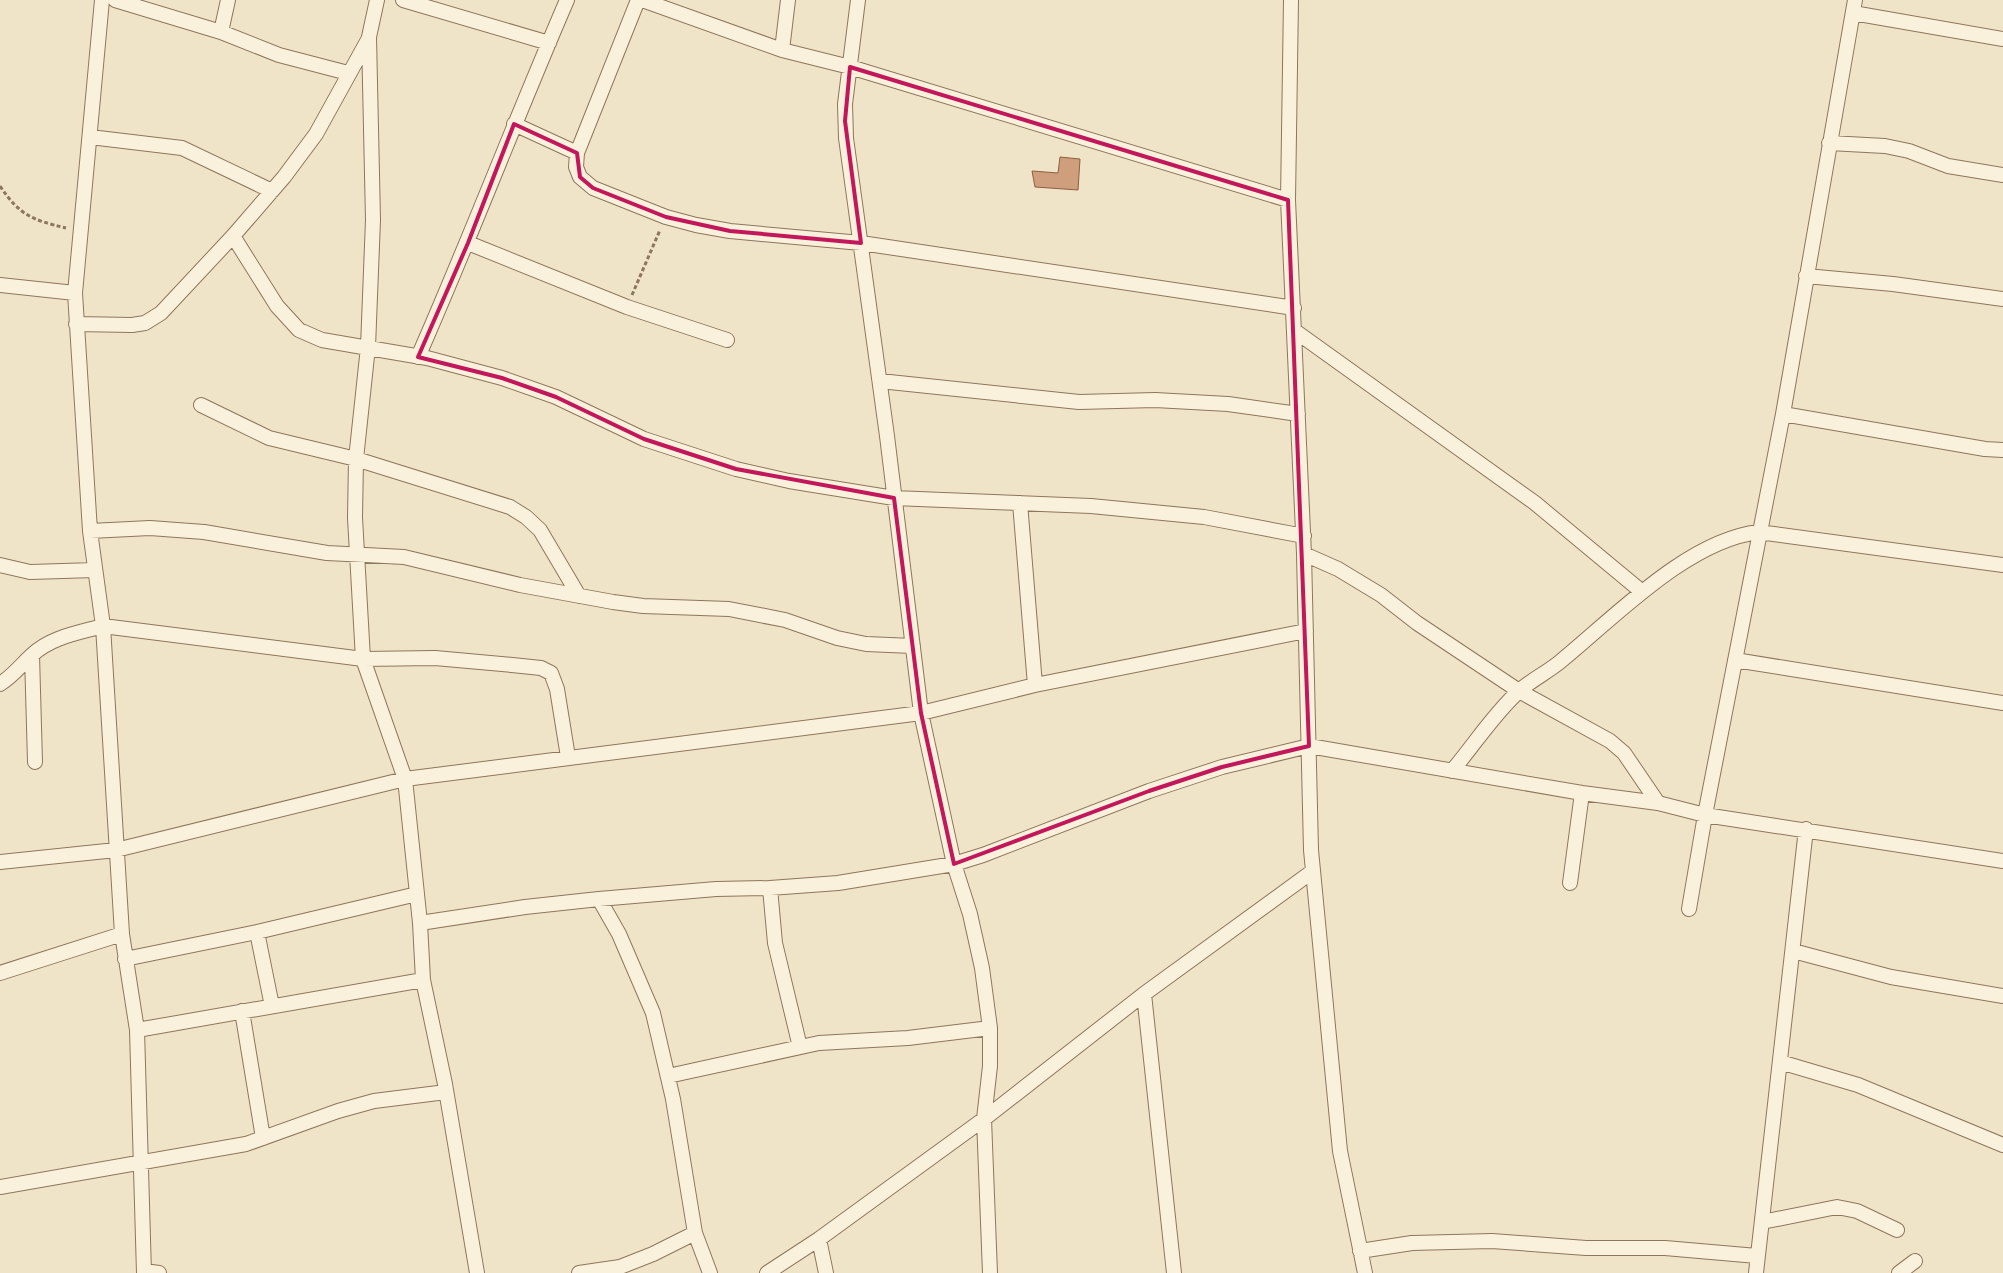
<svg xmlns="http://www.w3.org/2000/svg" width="2003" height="1273" viewBox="0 0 2003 1273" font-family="'Roboto Serif',serif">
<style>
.building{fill:#cf9f7d;stroke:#8d5f41}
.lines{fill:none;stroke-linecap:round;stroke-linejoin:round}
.minor-casing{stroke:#8d765c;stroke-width:16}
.path{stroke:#8d765c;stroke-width:3;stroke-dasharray:4 2.5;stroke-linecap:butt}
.minor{stroke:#faf1dc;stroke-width:14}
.marked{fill:none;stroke:#c2185b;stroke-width:4;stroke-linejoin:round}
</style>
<rect width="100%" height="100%" fill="#f0e4c8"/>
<path class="building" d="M1060,157L1080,159L1078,190L1035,187L1032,171L1058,173Z"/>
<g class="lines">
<defs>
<path id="minor" d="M102,0L75,293L90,531L103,626L122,934L137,1030L144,1273
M115,0L221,32L279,55L348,73
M377,0L369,37L373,220L368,347L356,459L355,518L363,659L405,779L420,923L423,980L445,1084L477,1273
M403,0L549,43
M638,0L577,153L576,167L580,177L593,188L666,217L696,225L730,231L861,243L1294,308
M642,0L782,50L850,67L1288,200
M858,0L845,104L846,138L887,436L921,713L954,864L970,914L982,968L990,1028V1066L984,1119L990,1273
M1291,0L1288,200L1304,554L1311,850L1340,1151L1365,1273
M1853,13L2003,39
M221,32L228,0
M782,50L788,0
M514,124L577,153
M90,137L182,148L272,191
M1829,143L1885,146L1909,151L1948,166L2003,175
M233,236L277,306L299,330L322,340L427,358L502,378L556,397L644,439L736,469L789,481L894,498L1091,506L1204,517L1304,536
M468,243L627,307L727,340
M1806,276L1893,284L2003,299
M0,285L75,293
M76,324L132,325L145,323L161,313L233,236L284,177L316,134L369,38
M1295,331L1535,503L1641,591
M418,357C470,239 516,118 567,0
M880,381L1079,402L1155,400L1228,404L1298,414
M201,405L269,438L356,459L510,507L526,517L540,530L579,596
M1783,414L1985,449L2003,450
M1020,503L1035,685
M90,531L150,528L204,532L327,553L404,557L520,585L613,602L643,606L729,609L785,620L837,638L866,644L913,646
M1304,554L1338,569L1381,595L1417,623L1519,691L1610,741L1624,753L1658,803
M0,565L30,572L95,570
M32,655L35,762
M1735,660L2003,703
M0,684C13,676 21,665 32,655C51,637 78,633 103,626L363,659L435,658L512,665L541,668L551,673L557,689L568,757
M1452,771C1474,745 1493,715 1518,692C1531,680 1548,672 1561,661C1615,617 1688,540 1759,532L2003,565
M0,862L116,850L405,779L921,713L1035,685L1306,631
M1570,883L1582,793
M770,888L775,943L800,1047
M599,899L619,934L653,1013L673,1099L695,1233L710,1273
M1689,909L1705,815L1783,414L1855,0
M420,923L525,907L599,899L716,889L770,888L838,883L954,864L983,855L1149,791L1222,767L1309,746L1582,793L1658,803L1705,815L2003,861
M257,932L272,1006
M1793,951L1891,977L2003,996
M125,959L257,932L417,894
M0,973L122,934
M1144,994L1174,1273
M242,1011L263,1138
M137,1030L423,980
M1780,1062L1858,1085L2003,1145
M668,1076L819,1043L908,1038L990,1028
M0,1187L246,1144L338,1111L374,1101L446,1092
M1762,1222L1837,1207L1857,1211L1897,1230
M819,1239L826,1273
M1360,1251L1412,1243L1492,1241L1586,1248H1665L1757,1256
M144,1271L159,1273
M579,1273L620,1267L653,1254L695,1233
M767,1273L819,1239L984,1119L1144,994L1313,871
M1756,1273L1806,829
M1899,1273L1915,1261"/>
</defs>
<use href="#minor" class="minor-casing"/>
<path class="path" d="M0,186C20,216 33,220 66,228
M632,295L660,230"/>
<use href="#minor" class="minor"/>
</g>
<path class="marked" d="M850,67L1288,200L1309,746L1222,767L1149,791L954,864L921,713L894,498L736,469L644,439L556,397L502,378L418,357L468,243L514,124L577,153L580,177L593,188L666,217L730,231L861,243L845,121Z"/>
</svg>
